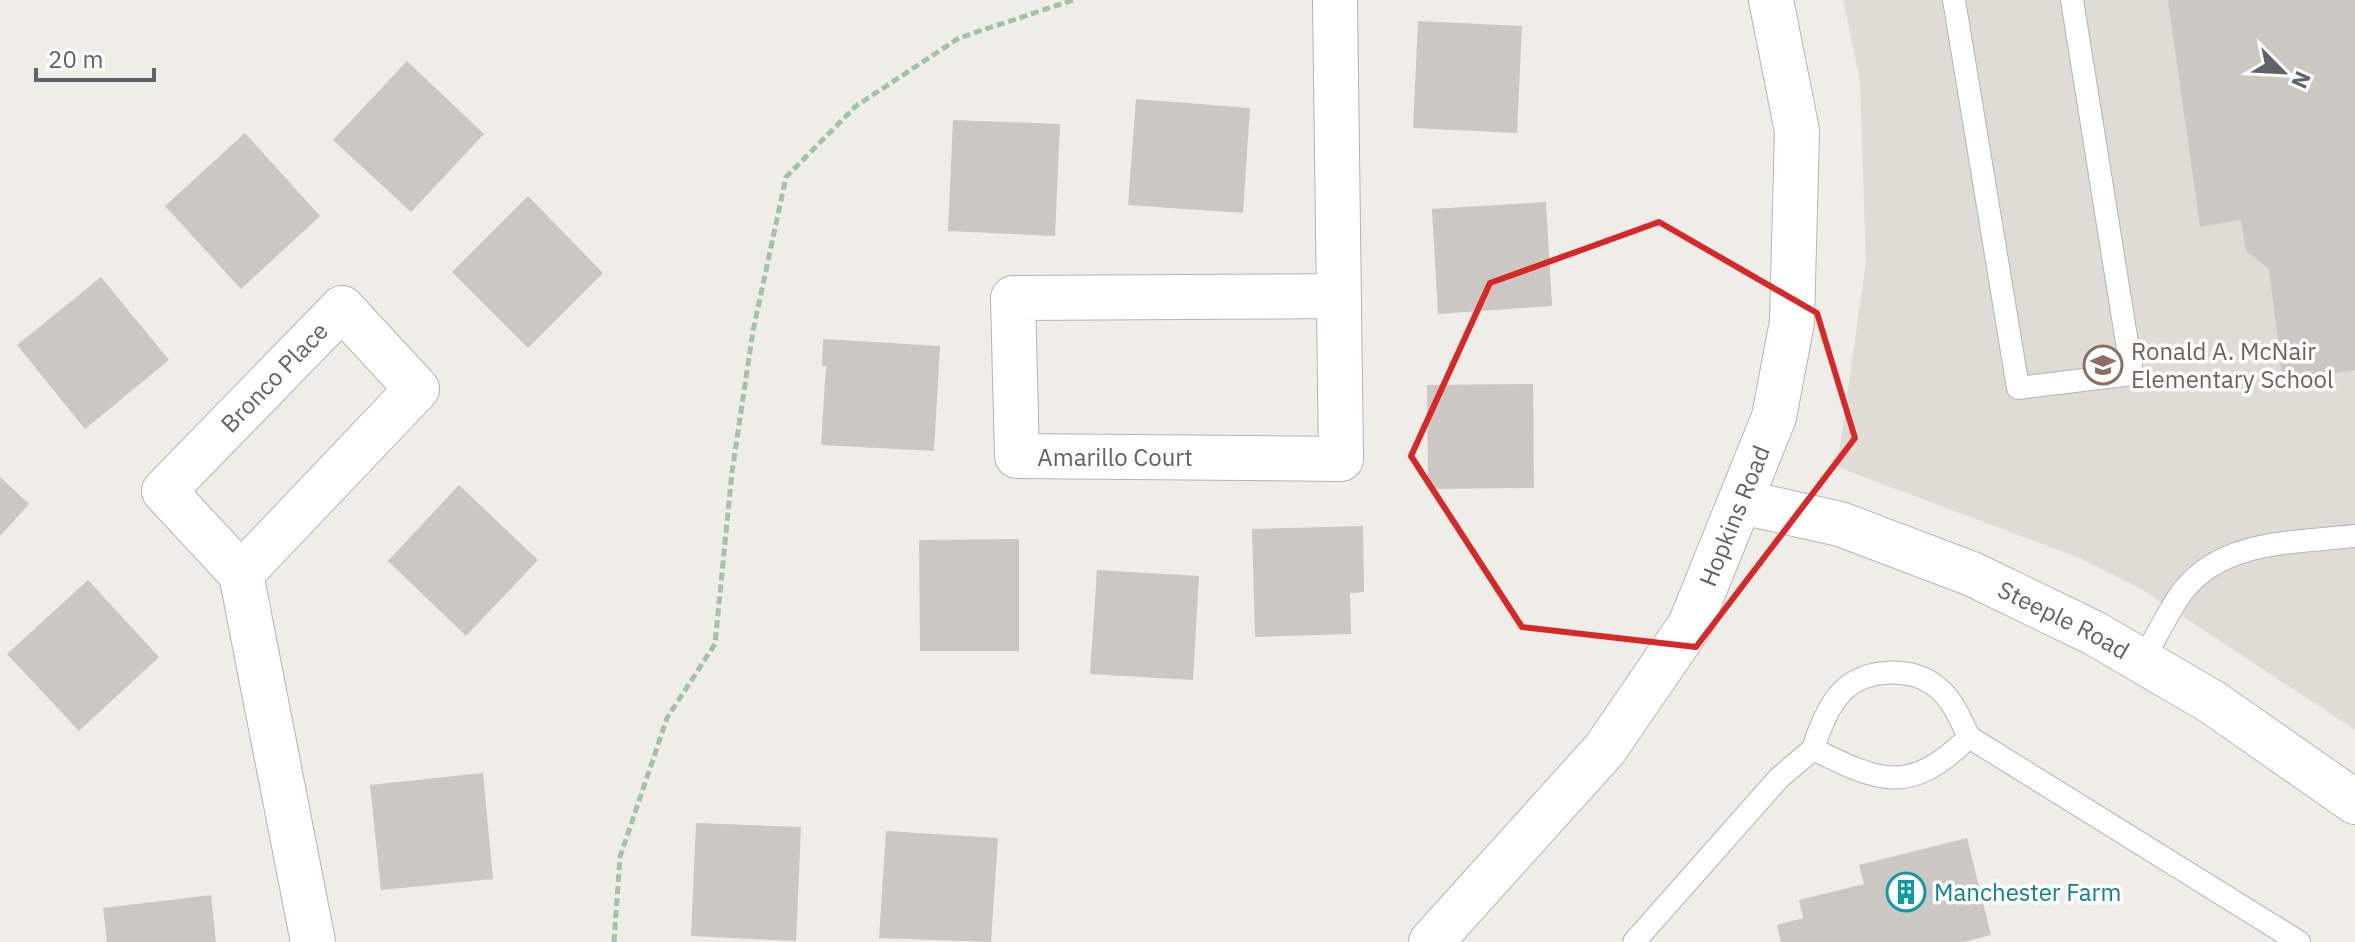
<svg xmlns="http://www.w3.org/2000/svg" width="2355" height="942" viewBox="0 0 2355 942" font-family="'IBM Plex Sans',sans-serif">
<style>
.education{fill:#dfdcd6}
.building{fill:#cbc8c4}
.lines{fill:none;stroke-linecap:round;stroke-linejoin:round}
.lane-casing{stroke:#b3b4b8;stroke-width:24}
.street-casing{stroke:#b3b4b8;stroke-width:46}
.secondary-casing{stroke:#b4b6ba;stroke-width:46}
.path{stroke:#a1c3aa;stroke-width:5;stroke-dasharray:8 4;stroke-linecap:butt}
.lane{stroke:#fff;stroke-width:22}
.street{stroke:#fff;stroke-width:44}
.secondary{stroke:#fff;stroke-width:44}
.marked{fill:none;stroke:#d62828;stroke-width:6;stroke-linejoin:round}
.labels{text-anchor:middle;dominant-baseline:central;stroke-width:7;stroke-linejoin:round;paint-order:stroke}
.education-label{font-size:24px;fill:#785e54;stroke:#fff;text-anchor:start}
.street-label{font-size:24px;fill:#5f6266;stroke:#fff}
.culture-label{font-size:24px;fill:#0d838f;stroke:#fff;text-anchor:start}
</style>
<rect width="100%" height="100%" fill="#efede8"/>
<path class="education" d="M1843,0H2355V730L2141,589L2077,557L1837,467L1866,262L1860,81Z"/>
<path class="building" d="M2168,0H2355V370L2283,382L2269,269L2246,251L2241,220L2200,227Z
M1418,21L1522,26L1517,133L1413,128Z
M407,61L484,134L411,212L333,140Z
M1136,99L1250,108L1243,213L1128,205Z
M953,120L1060,124L1055,236L948,231Z
M245,133L320,216L241,289L165,206Z
M528,196L603,273L528,348L452,272Z
M1546,202L1552,306L1438,314L1432,209Z
M101,277L169,360L85,429L17,345Z
M823,339L940,346L934,451L821,445L826,366H822Z
M1533,384L1534,488L1428,489L1427,385Z
M0,477L29,504L0,536Z
M459,485L538,560L466,636L388,561Z
M1363,526L1364,592L1350,593L1351,634L1255,637L1252,529Z
M1019,539V651H920L919,540Z
M1097,570L1199,576L1193,680L1090,674Z
M88,580L159,657L79,731L7,654Z
M483,773L493,879L381,890L370,785Z
M696,823L801,827L796,941L691,936Z
M886,831L998,838L991,942L879,938Z
M1967,838L1991,935L1963,942H1781L1777,925L1803,918L1799,900L1864,884L1859,865Z
M211,895L216,942H107L103,908Z"/>
<g class="lines">
<defs>
<path id="lane" d="M1954,0L2018,388L2132,374L2072,0
M2142,661C2156,638 2167,613 2183,591C2223,539 2296,543 2355,536
M1813,749C1819,730 1830,701 1846,688C1868,669 1910,667 1934,685C1952,697 1960,719 1969,737
M1634,942L1779,778L1813,749C1880,782 1909,796 1969,737L2299,942"/>
<path id="street" d="M1335,0L1341,459L1017,456L1013,298L1338,296
M241,574L417,389L342,308L164,491L241,574L313,942"/>
<g id="secondary">
<path id="s1" d="M1742,502L1840,524L1972,574L2094,633L2212,702L2355,802"/>
<path id="s2" d="M1431,942L1605,749L1690,625L1774,417L1792,322L1797,131L1771,0"/>
</g>
</defs>
<use href="#lane" class="lane-casing"/>
<use href="#street" class="street-casing"/>
<use href="#secondary" class="secondary-casing"/>
<path class="path" d="M614,942L620,857L667,718L715,644L732,472L753,331L786,177L856,106L959,38L1073,0"/>
<use href="#lane" class="lane"/>
<use href="#street" class="street"/>
<use href="#secondary" class="secondary"/>
</g>
<path class="marked" d="M1659,222L1817,313L1855,438L1696,647L1522,627L1411,456L1490,283Z"/>
<defs>
<symbol id="school-ring" viewBox="-11 -11 22 22"><circle r="9.5" fill="#fff" stroke="#8d6e63" stroke-width="1.5"/><path d="M0-5L7-2L0 1L-7-2ZM-4 1L0 2.5L4 1V4Q0 6-4 4Z" fill="#8d6e63"/></symbol>
<symbol id="building-ring" viewBox="-11 -11 22 22"><circle r="9.5" fill="#fff" stroke="#0f9aa8" stroke-width="1.5"/><path d="M-4-6H4V6H1V3H-1V6H-4ZM-2.5-4.3h1.7v1.8h-1.7ZM.8-4.3h1.7v1.8H.8ZM-2.5-1h1.7V.8h-1.7ZM.8-1h1.7V.8H.8Z" fill="#0f9aa8"/></symbol>
</defs>
<g fill-rule="evenodd">
<use href="#school-ring" x="2081" y="343" width="44" height="44"/>
<use href="#building-ring" x="1884" y="870" width="44" height="44"/>
</g>
<g class="labels">
<g class="education-label">
<text x="2131" y="351">Ronald A. McNair<tspan x="2131" dy="28">Elementary School</tspan></text>
</g>
<g class="street-label">
<text transform="translate(274 377) rotate(-46)">Bronco Place</text>
<text x="1115" y="457">Amarillo Court</text>
<text stroke="none"><textPath href="#s2" startOffset="528">Hopkins Road</textPath></text>
<text stroke="none"><textPath href="#s1" startOffset="344">Steeple Road</textPath></text>
</g>
<g class="culture-label">
<text x="1934" y="892">Manchester Farm</text>
</g>
</g>
<g transform="translate(2283 72) rotate(114)" stroke="#ffffff" stroke-width="6" paint-order="stroke">
<path d="M0-6L14 30L0 20L-14 30Z" fill="#5f6266"/>
<text y="-12" font-size="22" font-weight="bold" text-anchor="middle" fill="#5f6266">N</text>
</g>
<path d="M36 68v12h118v-12" fill="none" stroke="#5f6266" stroke-width="4"/>
<text x="48" y="68" font-size="24" fill="#5f6266" stroke="#ffffff" stroke-width="6" paint-order="stroke">20 m</text>
</svg>
